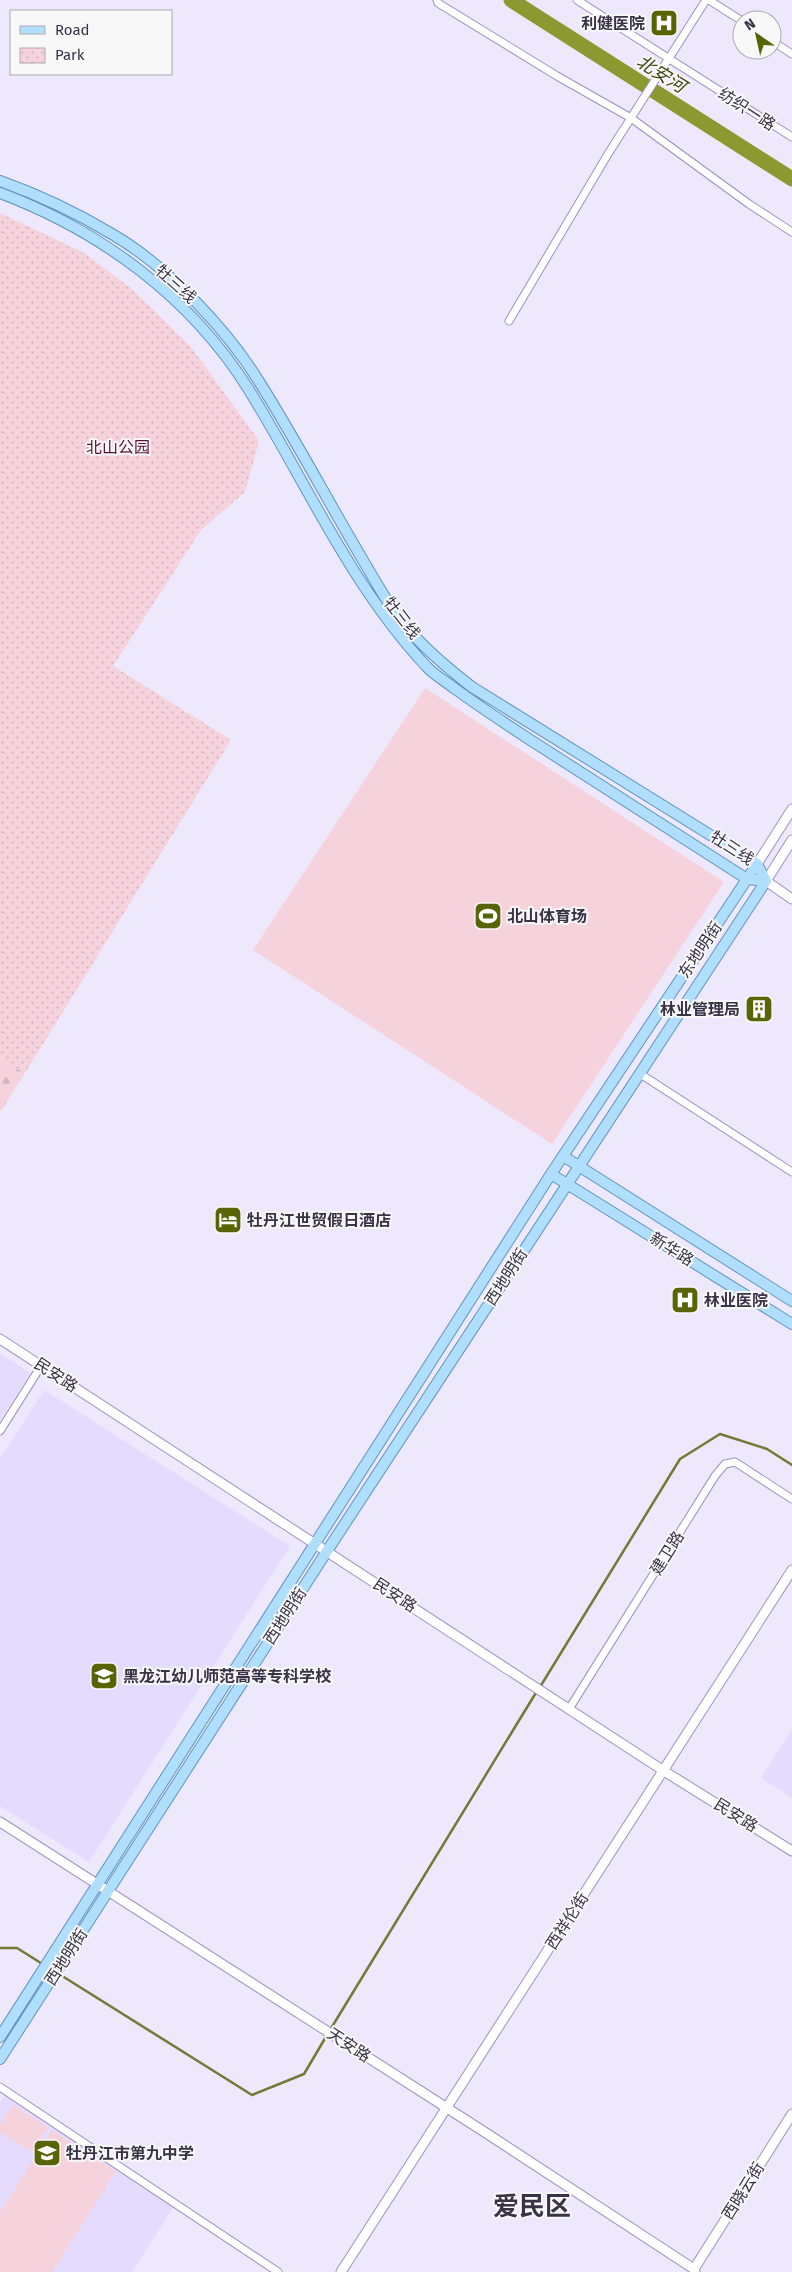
<svg xmlns="http://www.w3.org/2000/svg" width="792" height="2272" viewBox="0 0 792 2272" font-family="'Fira Sans','Noto Sans SC',sans-serif">
<style>
.built{fill:#e4dbfe}
.forest{fill:url(#forest-firs)}
.park{fill:url(#park-dots)}
.garden{fill:#f6d2dd}
.lines{fill:none;stroke-linecap:round;stroke-linejoin:round}
.stream{stroke:#717b38;stroke-width:2.5}
.river{stroke:#8a9a31;stroke-width:15}
.minor-casing{stroke:#9e90c0;stroke-width:9}
.tertiary-casing{stroke:#9e90c0;stroke-width:11}
.secondary-casing{stroke:#9e90c0;stroke-width:11}
.primary-casing{stroke:#6294bd;stroke-width:12}
.minor{stroke:#fff;stroke-width:7}
.tertiary{stroke:#fff;stroke-width:9}
.secondary{stroke:#fff;stroke-width:9}
.primary{stroke:#afdffd;stroke-width:10}
.labels{text-anchor:middle;dominant-baseline:central;stroke-width:4;stroke-linejoin:round;paint-order:stroke}
.poi-label{font-size:16px;font-weight:bold;fill:#383347;stroke:#f8f8f8;text-anchor:start}
.street-label{font-size:16px;fill:#383347;stroke:#f8f8f8}
.park-label{font-size:16px;fill:#5d0e33;stroke:#f8f8f8}
.water-label{font-size:18px;font-style:italic;fill:#3d450e;stroke:#f8f8f8}
.town-label{font-size:26px;font-weight:bold;fill:#383347;stroke:#f8f8f8}
</style>
<defs>
<pattern id="forest-firs" width="22" height="20" patternUnits="userSpaceOnUse" patternTransform="scale(1.25)"><rect width="22" height="20" fill="#f6d2dd"/><path d="M5 1l3.5 6h-7zM16 11l3.5 6h-7z" fill="#d4b5bf"/></pattern>
<pattern id="park-dots" width="8" height="8" patternUnits="userSpaceOnUse" patternTransform="scale(1.25)"><rect width="8" height="8" fill="#f6d2dd"/><path d="M2 2h.1M6 6h.1" fill="none" stroke="#d4b5bf" stroke-width="1.8" stroke-linecap="round"/></pattern>
</defs>
<rect width="100%" height="100%" fill="#ede8fc"/>
<path class="built" d="M0,1353L30,1373L0,1420Z
M44,1390L290,1546L89,1862L0,1806V1459Z
M792,1729V1798L761,1778Z
M4,2096L176,2203L132,2272H0V2103Z"/>
<path class="forest" d="M0,1058L25,1073L0,1112Z"/>
<path class="park" d="M0,213L84,253L133,290L191,347L259,441L245,492L201,530L113,666L231,740L25,1073L0,1058Z"/>
<path class="garden" d="M425,688L724,882L552,1144L253,950Z
M13,2105L48,2127L32,2152L0,2132V2125Z
M52,2130L116,2171L52,2272H0V2212Z"/>
<g class="lines">
<path class="stream" d="M540,1687L680,1459L720,1434L767,1449L792,1465
M0,1948H17L44,1965
M59,1974L252,2095L304,2074L327,2035
M330,2030L537,1691"/>
<path class="river" d="M511,0L792,179"/>
<defs>
<path id="minor" d="M437,0L438,3L557,76L631,118L749,204L792,232
M577,0L792,137
M709,0L742,21
M772,41L792,54
M509,321L608,154L706,0
M639,1073L792,1172
M0,1431L41,1366
M569,1709L715,1476L725,1464L735,1462L792,1499
M0,2087L278,2272"/>
<path id="tertiary" d="M766,881L792,899
M0,1339L664,1771L792,1851
M0,1822L483,2131L694,2269L695,2272
M694,2269L792,2114
M341,2272L792,1570"/>
<path id="secondary" d="M757,864L792,809
M766,881L792,840"/>
<path id="primary" d="M0,181C39,195 77,213 112,234C167,266 227,329 260,383C297,442 329,503 364,562C378,586 392,611 410,631C428,652 450,670 472,687L757,864L766,881
M0,193C101,231 191,297 249,390C306,482 351,586 426,666C434,675 445,681 454,688C480,707 506,724 532,741C604,787 676,833 747,879L766,881
M563,1156L792,1301
M551,1174L792,1324
M0,2037L551,1174L757,864
M0,2059L327,1551L766,881"/>
</defs>
<use href="#minor" class="minor-casing"/>
<use href="#tertiary" class="tertiary-casing"/>
<use href="#secondary" class="secondary-casing"/>
<use href="#primary" class="primary-casing"/>
<use href="#minor" class="minor"/>
<use href="#tertiary" class="tertiary"/>
<use href="#secondary" class="secondary"/>
<use href="#primary" class="primary"/>
</g>
<defs>
<symbol id="hospital-square" viewBox="-11 -11 22 22"><rect x="-9" y="-9" width="18" height="18" rx="4" fill="#596407" stroke="#f8f8f8"/><path d="M-5-5h3v3.5h4V-5h3V5h-3V1.5h-4V5h-3Z" fill="#fff"/></symbol>
<symbol id="stadium-square" viewBox="-11 -11 22 22"><rect x="-9" y="-9" width="18" height="18" rx="4" fill="#596407" stroke="#f8f8f8"/><path d="M0-5a6.5 5 0 1 0 0 10a6.5 5 0 1 0 0-10ZM-3.5-1.8h7v3.6h-7Z" fill="#fff"/></symbol>
<symbol id="building-square" viewBox="-11 -11 22 22"><rect x="-9" y="-9" width="18" height="18" rx="4" fill="#596407" stroke="#f8f8f8"/><path d="M-4-6H4V6H1V3H-1V6H-4ZM-2.5-4.3h1.7v1.8h-1.7ZM.8-4.3h1.7v1.8H.8ZM-2.5-1h1.7V.8h-1.7ZM.8-1h1.7V.8H.8Z" fill="#fff"/></symbol>
<symbol id="hotel-square" viewBox="-11 -11 22 22"><rect x="-9" y="-9" width="18" height="18" rx="4" fill="#596407" stroke="#f8f8f8"/><path d="M-6-4.5h1.5V1H6V5H4.5V3h-9V5H-6ZM-4 0a1.8 1.8 0 1 1 3.6 0ZM.5 0V-2.5h3Q6-2.5 6 0Z" fill="#fff"/></symbol>
<symbol id="school-square" viewBox="-11 -11 22 22"><rect x="-9" y="-9" width="18" height="18" rx="4" fill="#596407" stroke="#f8f8f8"/><path d="M0-5L7-2L0 1L-7-2ZM-4 1L0 2.5L4 1V4Q0 6-4 4Z" fill="#fff"/></symbol>
</defs>
<g fill-rule="evenodd">
<use href="#hospital-square" x="648" y="7" width="32" height="32"/>
<use href="#stadium-square" x="472" y="900" width="32" height="32"/>
<use href="#building-square" x="743" y="993" width="32" height="32"/>
<use href="#hotel-square" x="212" y="1204" width="32" height="32"/>
<use href="#hospital-square" x="669" y="1284" width="32" height="32"/>
<use href="#school-square" x="88" y="1660" width="32" height="32"/>
<use href="#school-square" x="31" y="2137" width="32" height="32"/>
</g>
<g class="labels">
<g class="poi-label">
<text x="645" y="23" text-anchor="end">利健医院</text>
<text x="507" y="916">北山体育场</text>
<text x="740" y="1009" text-anchor="end">林业管理局</text>
<text x="247" y="1220">牡丹江世贸假日酒店</text>
<text x="704" y="1300">林业医院</text>
<text x="123" y="1676">黑龙江幼儿师范高等专科学校</text>
<text x="66" y="2153">牡丹江市第九中学</text>
</g>
<g class="street-label">
<text transform="translate(747 109) rotate(33)">纺织一路</text>
<text transform="translate(176 284) rotate(42)">牡三线</text>
<text transform="translate(402 618) rotate(52)">牡三线</text>
<text transform="translate(732 848) rotate(33)">牡三线</text>
<text transform="translate(700 950) rotate(-56)">东地明街</text>
<text transform="translate(672 1249) rotate(32)">新华路</text>
<text transform="translate(506 1277) rotate(-57)">西地明街</text>
<text transform="translate(56 1375) rotate(33)">民安路</text>
<text transform="translate(667 1553) rotate(-58)">建卫路</text>
<text transform="translate(395 1595) rotate(33)">民安路</text>
<text transform="translate(285 1616) rotate(-57)">西地明街</text>
<text transform="translate(736 1815) rotate(32)">民安路</text>
<text transform="translate(567 1921) rotate(-57)">西祥伦街</text>
<text transform="translate(66 1957) rotate(-57)">西地明街</text>
<text transform="translate(349 2045) rotate(33)">天安路</text>
<text transform="translate(743 2191) rotate(-58)">西晓云街</text>
</g>
<g class="park-label">
<text x="118" y="447">北山公园</text>
</g>
<g class="water-label">
<text transform="translate(661 74) rotate(32)">北安河</text>
</g>
<g class="town-label">
<text x="532" y="2206">爱民区</text>
</g>
</g>
<rect x="10" y="10" width="162" height="65" fill="#f8f8f8" stroke="#aba9b1"/>
<rect x="20" y="26" width="25" height="8" fill="#afdffd" stroke="#aba9b1"/>
<text x="55" y="35" font-size="15" fill="#383347">Road</text>
<rect x="20" y="48" width="25" height="15" fill="url(#park-dots)" stroke="#aba9b1"/>
<text x="55" y="60" font-size="15" fill="#383347">Park</text>
<g transform="translate(757 35) rotate(326)"><circle r="24" fill="#f8f8f8" stroke="#aba9b1"/>
<path d="M0-4L9 19L0 12L-9 19Z" fill="#596407"/>
<text y="-8" font-size="14" font-weight="bold" text-anchor="middle" fill="#383347">N</text>
</g>
</svg>
